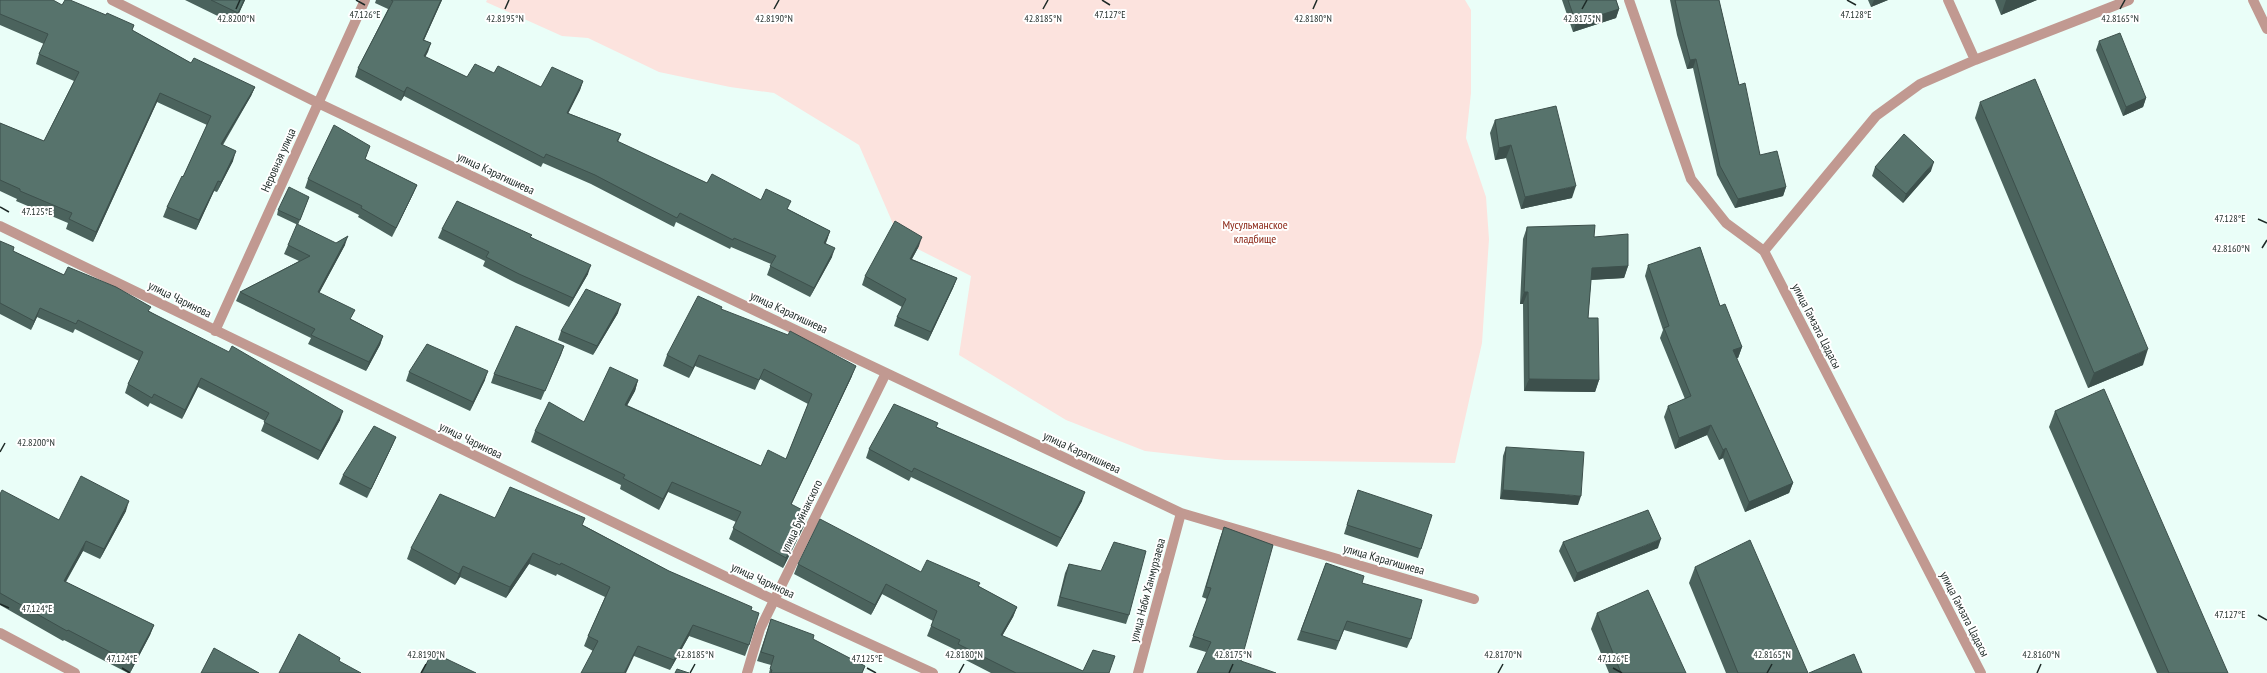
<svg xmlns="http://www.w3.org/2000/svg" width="2267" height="673" viewBox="0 0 2267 673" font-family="'PT Sans Narrow',sans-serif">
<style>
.green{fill:#fce3de}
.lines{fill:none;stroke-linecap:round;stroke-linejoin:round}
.lane{stroke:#c19991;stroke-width:10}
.street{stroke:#c19991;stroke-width:10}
.wall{fill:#4b635d}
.shaded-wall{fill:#3d504c}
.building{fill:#57736c;stroke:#3d504c}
.ticks{fill:none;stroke:#1d2926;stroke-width:1.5}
.labels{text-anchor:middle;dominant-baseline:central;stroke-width:4;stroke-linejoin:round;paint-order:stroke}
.street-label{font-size:12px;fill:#1d2926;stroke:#fff}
.park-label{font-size:12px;fill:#8c2717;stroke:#fff}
.ticks-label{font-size:10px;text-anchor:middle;fill:#1d2926;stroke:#fff;stroke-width:4;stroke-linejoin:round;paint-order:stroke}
</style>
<rect width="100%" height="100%" fill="#eafef8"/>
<path class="green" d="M487,0H1465L1471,10V93L1466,138L1486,197L1489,239L1482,343L1455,463L1225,460L1145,451L1066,420L959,355L971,276L900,240L859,145L774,93L730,87L659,72L588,38L562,36L486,2Z"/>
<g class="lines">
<path class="lane" d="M1948,0L1975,60
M2253,0L2267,29
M1764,251L1876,116L1920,84L1975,60L2129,0"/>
<path class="street" d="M112,0L318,103L1181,513L1474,599
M1629,0L1691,179L1726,223L1764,251L1981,673
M0,226L774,600L933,673
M215,331L365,0
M0,633L75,673
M747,673L760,629L886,373
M1138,673L1181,513"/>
</g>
<path class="wall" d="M0,0L62,5L106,15L134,25L132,30L191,63L255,87L251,96L223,145L233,161L217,192L214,191L196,230L163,217L167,207L183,177L207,125L157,102L93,242L66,229L68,223L16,201L17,199L0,191V123L44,141L74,81L36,64L39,54L44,44L0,25Z
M185,0H245L234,24Z
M376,0H442L424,40L431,43L425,57L467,77L494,73L541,87L583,81L580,90L568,113L621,134L618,142L707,183L761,200L788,209L830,231L826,243L832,257L810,297L767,275L771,264L731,247L730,249L676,222L674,227L591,184L543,163L541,167L404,96L401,101L355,77L358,68L388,9L375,3Z
M1562,0H1616L1619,9L1616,18L1573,32Z
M1670,0H1719L1739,85L1760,155L1786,187L1783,196L1735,208L1717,175L1693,68L1687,69L1677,35Z
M1868,0H1888L1871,7Z
M1995,0H2037L2001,15Z
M2099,41L2146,98L2143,107L2123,116L2096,50Z
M1980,102L2143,365L2088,388L1975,118Z
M1495,120L1572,198L1521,209L1506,158L1495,160L1490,133Z
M367,155L365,159L417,185L413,194L392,237L358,217L359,215L305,188L308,179Z
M1875,167L1931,171L1903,203L1872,176Z
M309,197L298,225L277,215L278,210Z
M1527,227L1594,237L1628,266L1624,278L1591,280L1588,318L1599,380L1595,392L1524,391L1523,304H1520L1523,239Z
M442,229L531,237L588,274L569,307L516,283L483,266L485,261L438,238Z
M0,241L13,251L64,275L149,311L340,420L318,460L261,431L265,421L198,387L182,419L150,403L148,407L125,393L128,384L139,361L75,329L73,333L37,317L31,330L0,314Z
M336,243L345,245L319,293L351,319L383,336L380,345L366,371L308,344L311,338L236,301L240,292L299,261L284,254L288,245Z
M919,246L912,259L957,278L953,288L928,341L894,326L897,317L902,307L862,285L865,276Z
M1648,265L1720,306L1742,347L1738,358H1736L1793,483L1789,493L1745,512L1723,458L1719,460L1707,435L1675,449L1664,417L1668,406L1685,399L1660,338L1663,330L1645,276Z
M721,309L852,376L791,504L805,524L783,568L729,539L736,522L668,492L659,510L620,489L621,485L531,442L535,431L584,422L638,380L635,391L627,405L761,466L786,459L808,404L760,379L755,390L695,366L689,378L663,366L667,355Z
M618,313L593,355L558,340L561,331Z
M564,346L541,400L491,383L494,374Z
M409,372L485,380L470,411L406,381Z
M2055,411L2228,673H2157L2049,427Z
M937,427L1082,501L1057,547L911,477L909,481L866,458L869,449Z
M396,437L392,446L367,498L339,484L343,475Z
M1506,447L1578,505L1500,499L1503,456Z
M1358,490L1421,549L1418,558L1344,534Z
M0,494L59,520L126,511L100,559L83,551L66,582L154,625L150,635L130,673H128L64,640L63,641L0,605Z
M495,518L583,525L669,571L751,610L749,645L745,656L689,636L670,670L634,656L593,651L584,646L588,636L605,597L557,574L556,576L529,564L506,598L460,577L455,585L407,559L411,548Z
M1224,527L1273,545L1206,652L1189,647L1207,599L1202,597L1220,538Z
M1563,542L1658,548L1574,582L1559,551Z
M1326,563L1362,583L1411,639L1407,648L1344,630L1336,650L1297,640Z
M798,564L921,572L978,586L1017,607L1013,617L1002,636L1083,671L1109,673H991L954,654L956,650L927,636L933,621L882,594L871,615L794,574Z
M1069,564L1129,615L1126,624L1057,606L1065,573Z
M1695,567L1808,673H1726L1689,583Z
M1597,613L1686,673H1609L1591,629Z
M771,619L865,666L862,673H769L771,665L757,661Z"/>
<path class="shaded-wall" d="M244,0H245L234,24L238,13Z
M441,0H442L420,49L423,40Z
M1874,0H1888L1871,7Z
M2006,0H2037L2001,15Z
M1619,9L1616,18L1573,32L1576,23Z
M431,43L428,52L421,65L424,56Z
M1696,59L1693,68L1687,69L1690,60Z
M583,81L580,90L564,122L567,113Z
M255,87L251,96L217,153L221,144Z
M407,87L404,96L401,101L404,92Z
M160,93L157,102L93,242L96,232Z
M2146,98L2143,107L2123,116L2126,107Z
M1511,145L1506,158L1495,160L1499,148Z
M236,151L233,161L217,192L221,182Z
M1934,162L1931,171L1903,203L1906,194Z
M218,181L214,191L196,230L199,220Z
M417,185L413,194L392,237L396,228Z
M1576,186L1572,198L1521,209L1525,197Z
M1786,187L1783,196L1735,208L1738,199Z
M830,231L827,240L821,252L824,243Z
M348,236L345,245L315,301L318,292Z
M922,237L919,246L907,268L910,259Z
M835,248L832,257L810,297L814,288Z
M591,265L588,274L569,307L573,298Z
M1628,266L1624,278L1587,280L1592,268Z
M957,278L953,288L928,341L931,332Z
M1524,292H1528L1523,304H1520Z
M621,304L618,313L593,355L597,346Z
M40,308L37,317L31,330L34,321Z
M383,336L380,345L366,371L369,362Z
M564,346L561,355L541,400L545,391Z
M1742,347L1738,358L1729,361L1733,350Z
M2148,349L2143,365L2088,388L2094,373Z
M699,355L695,366L689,378L693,368Z
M856,366L852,376L787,514L791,504Z
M488,371L485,380L470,411L473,402Z
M201,378L198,387L182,419L185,410Z
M1529,379L1599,380L1595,392L1524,391Z
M638,380L635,391L622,415L625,405Z
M343,411L340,420L318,460L321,451Z
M1711,425L1707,435L1675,449L1679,438Z
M396,437L392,446L367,498L371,489Z
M1726,448L1723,458L1719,460L1723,450Z
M672,482L668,492L659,510L663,499Z
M1793,483L1789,493L1745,512L1749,502Z
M1503,490L1581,496L1578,505L1500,499Z
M1085,492L1082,501L1057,547L1061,538Z
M129,501L126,511L100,559L104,549Z
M808,513L805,524L783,568L786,558Z
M1661,539L1658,548L1574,582L1577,573Z
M86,541L83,551L60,591L64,581Z
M533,553L529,564L506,598L510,587Z
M463,566L460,577L455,585L459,574Z
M886,584L882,594L871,615L875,605Z
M1017,607L1013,617L997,645L1001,635Z
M154,625L150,635L130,673L133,664Z
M693,625L689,636L670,670L674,660Z
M638,646L634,656L626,673H624Z"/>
<path class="building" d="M0,0H53L62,5L65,0H70L106,15L107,13L134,25L132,30L191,63L194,58L255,87L221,144L236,151L221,182L218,181L199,220L167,207L182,176L183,177L211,116L160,93L96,232L69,219L72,213L20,191V189L0,180V123L44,141L79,72L39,54L48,34L0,14Z
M211,0H244L238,13Z
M391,0H441L423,40L431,43L424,56L467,77L475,64L494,73L498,66L541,87L552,67L583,81L567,113L621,134L617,141L707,183L712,174L761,200L766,189L791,201L787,209L830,231L824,243L835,248L814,288L770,266L776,256L734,238L733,240L680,213L677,218L595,175L546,154L544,158L407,87L404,92L358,68L393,1Z
M1568,0H1616L1619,9L1576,23Z
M1675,0H1719L1739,85L1745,83L1760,155L1777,151L1786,187L1738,199L1720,166L1696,59L1690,60L1681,26Z
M2120,33L2146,98L2126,107L2099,41Z
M2035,79L2148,349L2094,373L1980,102Z
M1556,106L1576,186L1525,197L1511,145L1499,148L1495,120Z
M334,125L370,146L365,159L417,185L396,228L361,208L362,206L308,179Z
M1904,134L1934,162L1906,194L1875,167Z
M289,187L309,197L300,220L278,210Z
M457,201L532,235L530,237L591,265L573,298L519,274L486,257L489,252L442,229Z
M895,221L922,237L910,259L957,278L931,332L897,317L906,299L865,276Z
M297,224L336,243L348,236L318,292L355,310L350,319L383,336L369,362L311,335L315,329L240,292L310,256L288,245Z
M1595,225L1594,237L1628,234V266L1592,268L1588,318H1598L1599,380L1529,379L1528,292H1524L1527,227Z
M0,241L14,247L13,251L64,275L68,267L116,287L151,307L148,311L229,352L232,346L343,411L321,451L264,422L269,413L201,378L185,410L154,394L152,398L128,384L143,352L78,320L76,324L40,308L34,321L0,303Z
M1700,247L1720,306L1725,304L1742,347L1733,350L1793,483L1749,502L1726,448L1723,450L1711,425L1679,438L1668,406L1691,396L1664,328L1669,326L1648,265Z
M586,289L621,304L597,346L561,331Z
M698,296L722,307L721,309L788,335L790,331L856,366L791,504L808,513L786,558L733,528L741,512L672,482L663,499L623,478L625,475L535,431L549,402L584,422L610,367L638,380L625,405L761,466L768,450L786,459L812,394L764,369L759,380L699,355L693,368L667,355Z
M516,326L564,346L545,391L494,374Z
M427,344L488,371L473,402L409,372Z
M2104,389L2228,673H2169L2055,411Z
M894,404L938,423L936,427L1085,492L1061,538L914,468L912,472L869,449Z
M374,426L396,437L371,489L343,475Z
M1506,447L1584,452L1581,496L1503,490Z
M81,476L129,501L104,549L86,541L64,581L154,625L133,664L68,630L67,631L0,593V494L2,490L59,520Z
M510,487L585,518L582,525L669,571L752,607L751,610L759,613L749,645L693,625L674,660L638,646L624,673H581L598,641L588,636L610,587L561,563L560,565L533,553L510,587L463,566L459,574L411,548L440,494L495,518Z
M1358,490L1432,515L1421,549L1347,525Z
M1648,510L1661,539L1577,573L1563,542Z
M820,519L921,572L927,560L980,583L978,586L1017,607L1001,635L1083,671L1093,650L1115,656L1109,673H1016L958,644L960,640L931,626L937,611L886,584L875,605L798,564Z
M1224,527L1273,545L1241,661L1276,673H1197L1211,642L1193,636L1211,588L1206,587Z
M1750,540L1808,673H1738L1695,567Z
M1114,542L1146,551L1129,615L1060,597L1069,564L1101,571Z
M1326,563L1364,576L1362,583L1422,600L1411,639L1347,621L1339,641L1301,631Z
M1648,590L1686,673H1621L1597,613Z
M771,619L814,635L813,639L865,666L862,673H771L772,670L770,669L774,656L761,652Z
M299,634L340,658L339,661L361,673H279Z
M214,648L259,673H201Z
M432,652L476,673H422Z
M1854,654L1862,673H1809Z
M677,669L689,673H675Z"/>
<path class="ticks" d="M356,0L365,5M1102,0L1110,5M1847,0L1856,5M236,9L240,0M505,9L509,0M774,9L779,0M1043,9L1048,0M1313,9L1317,0M1582,9L1587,0M2120,9L2125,0M0,207L9,212M2258,219L2267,223M2262,248L2267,240M0,452L5,443M0,604L9,608M2258,615L2267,620M122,668L130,673M867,668L876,673M1613,668L1622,673M421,673L426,664M690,673L695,664M959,673L964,664M1229,673L1233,664M1498,673L1503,664M1767,673L1772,664M2037,673L2041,664"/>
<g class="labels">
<g class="street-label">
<text transform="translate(278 160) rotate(-66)">Неровная улица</text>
<text transform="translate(496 173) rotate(25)">улица Карагишиева</text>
<text transform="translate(180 299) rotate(26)">улица Чаринова</text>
<text transform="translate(789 312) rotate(25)">улица Карагишиева</text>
<text transform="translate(1817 326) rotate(63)">улица Гамзата Цадасы</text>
<text transform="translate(471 440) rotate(26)">улица Чаринова</text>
<text transform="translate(1082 452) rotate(25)">улица Карагишиева</text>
<text transform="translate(801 516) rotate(-64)">улица Буйнакского</text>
<text transform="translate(1384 559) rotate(16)">улица Карагишиева</text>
<text transform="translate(763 580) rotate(25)">улица Чаринова</text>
<text transform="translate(1147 590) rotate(-75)">улица Наби Ханмурзаева</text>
<text transform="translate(1965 614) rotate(63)">улица Гамзата Цадасы</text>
</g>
<g class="park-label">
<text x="1255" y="224">Мусульманское<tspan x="1255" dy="14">кладбище</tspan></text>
</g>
</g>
<g class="ticks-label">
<text x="365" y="18">47.126°E</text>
<text x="1110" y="18">47.127°E</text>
<text x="1856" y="18">47.128°E</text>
<text x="236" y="22">42.8200°N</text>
<text x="505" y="22">42.8195°N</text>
<text x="774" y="22">42.8190°N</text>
<text x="1043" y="22">42.8185°N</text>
<text x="1313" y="22">42.8180°N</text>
<text x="1582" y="22">42.8175°N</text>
<text x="2120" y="22">42.8165°N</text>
<text x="37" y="215">47.125°E</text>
<text x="2230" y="222">47.128°E</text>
<text x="2231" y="252">42.8160°N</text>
<text x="36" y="446">42.8200°N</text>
<text x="37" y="612">47.124°E</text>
<text x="2230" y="618">47.127°E</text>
<text x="426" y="658">42.8190°N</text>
<text x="695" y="658">42.8185°N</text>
<text x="964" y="658">42.8180°N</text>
<text x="1233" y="658">42.8175°N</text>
<text x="1503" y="658">42.8170°N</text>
<text x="1772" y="658">42.8165°N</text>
<text x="2041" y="658">42.8160°N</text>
<text x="122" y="662">47.124°E</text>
<text x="867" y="662">47.125°E</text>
<text x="1613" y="662">47.126°E</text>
</g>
</svg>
